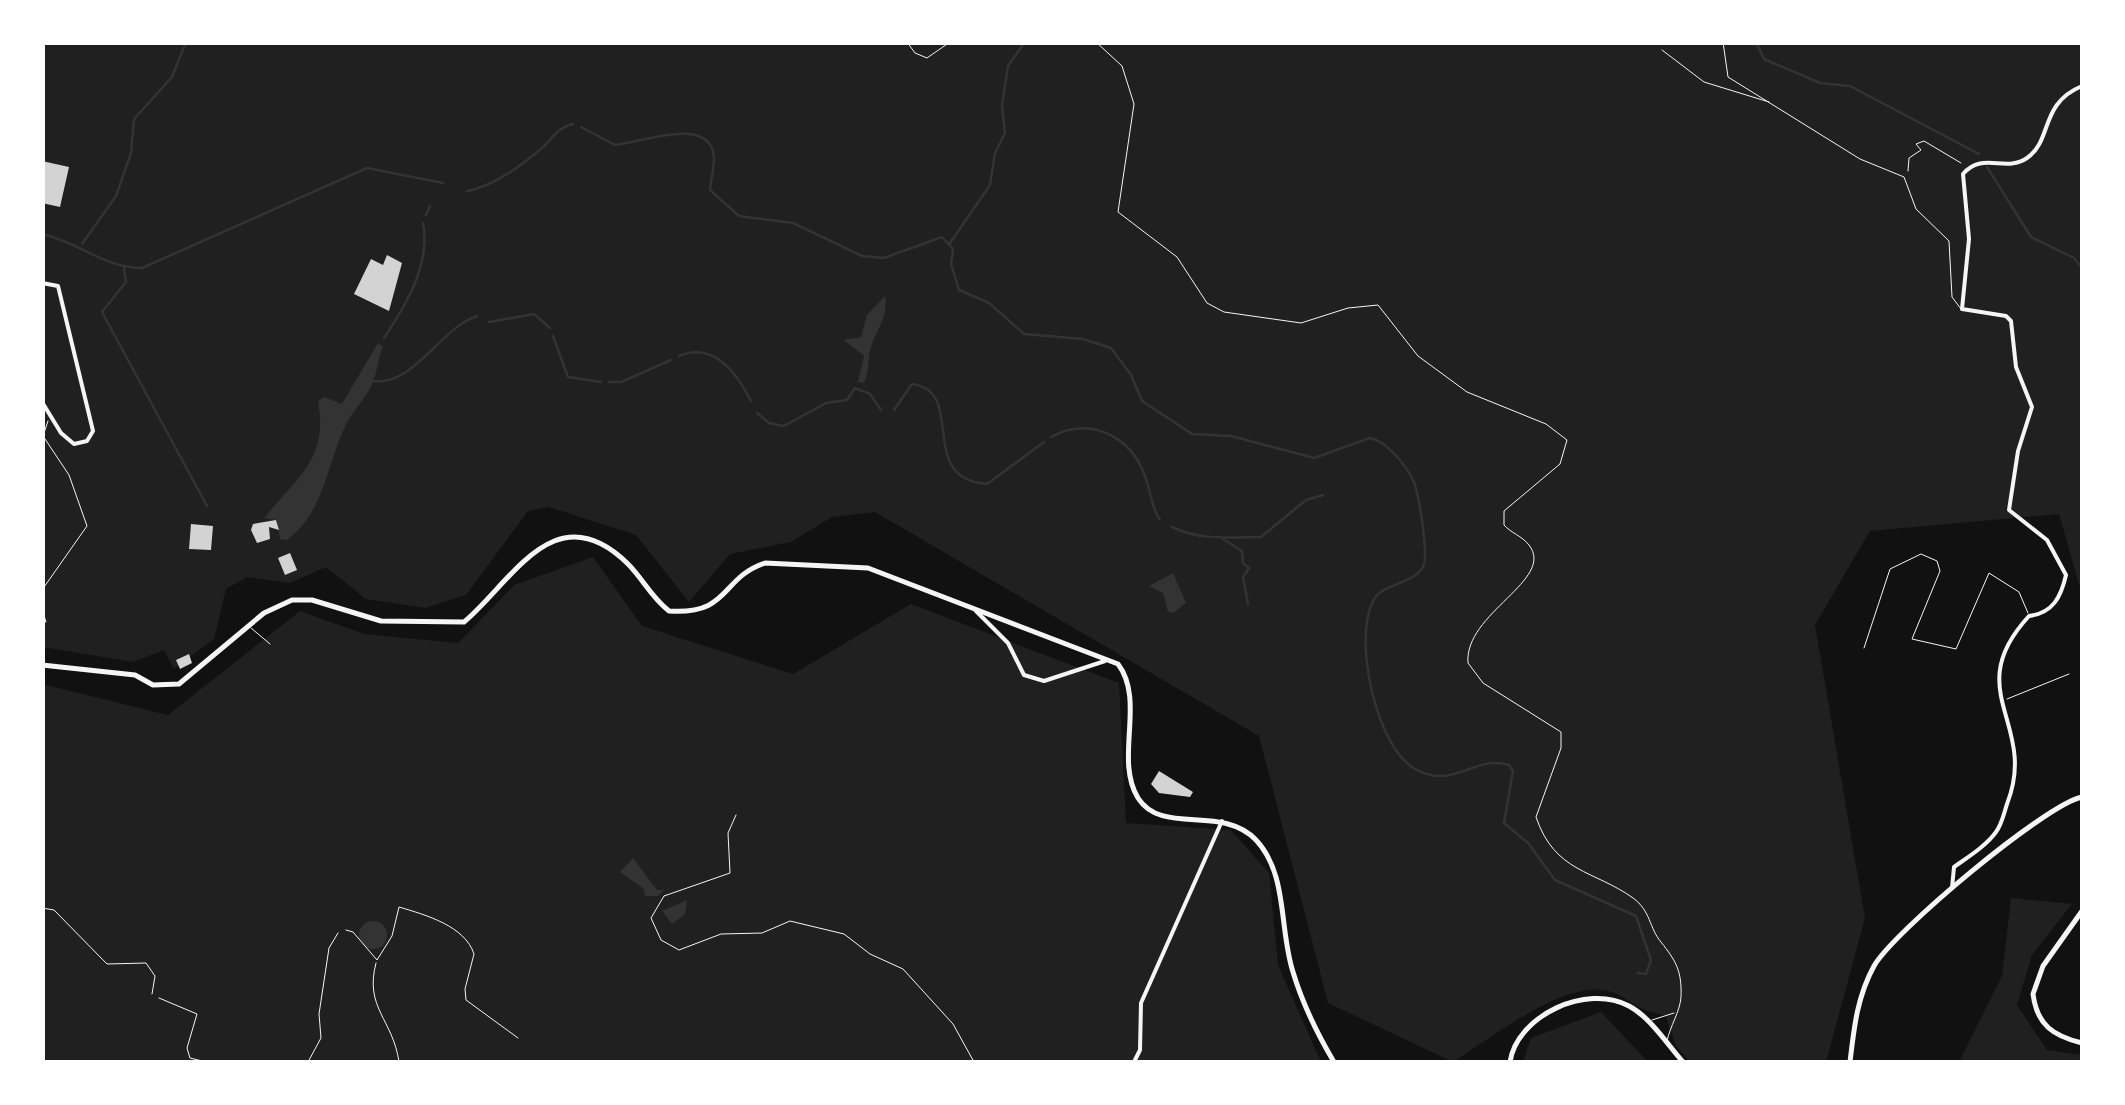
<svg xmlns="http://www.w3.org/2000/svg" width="2125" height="1105" viewBox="0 0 2125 1105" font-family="Figtree,sans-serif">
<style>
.green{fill:#202020}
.water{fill:#333}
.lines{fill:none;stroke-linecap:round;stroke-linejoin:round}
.stream{stroke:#333;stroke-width:2.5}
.building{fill:#d3d3d3}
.path{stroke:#f5f5f5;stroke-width:1}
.service{stroke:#f5f5f5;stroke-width:1}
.minor{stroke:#f5f5f5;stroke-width:4}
.secondary{stroke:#f5f5f5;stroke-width:5}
</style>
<rect width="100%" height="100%" fill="#111"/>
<path class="green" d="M42,43H2082V595L2059,514L1870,531L1815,625L1865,918L1826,1062H1690L1676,1046L1665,1015C1633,1011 1630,996 1608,991C1565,979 1490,1039 1453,1062L1328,1003L1259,736L875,512L832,517L791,542L730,554L689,602L636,535L549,507L528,511L466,595L425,608L366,599L326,567L290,583L247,577L226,589L214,639L174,669L164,650L133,662L43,647Z
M593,557L642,626L793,674L911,604L1119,683L1126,823L1231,830L1269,873L1278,965L1321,1062H43L42,684L168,715L300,611L364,634L458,643L514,585Z
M2011,898L2072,904L2032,955L2017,1005L2047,1050L2082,1055V1062H1959L2002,976Z
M1601,1012L1648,1062H1523L1531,1038Z"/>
<path class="water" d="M885,296C889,317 875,331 870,350C868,361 869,372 864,383L858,382L864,356L844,340L861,337L867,315Z
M378,343L383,347C377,359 378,372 372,384C367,396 357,406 350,417C326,460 327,510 287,540L280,539L277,520L264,518C297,478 329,458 318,401L324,397L342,404Z
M1173,573L1186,603L1173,613L1168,612L1163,593L1149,586Z
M633,858L657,890H664L658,896H645L644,889L620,872Z
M687,900L685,914L672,924L662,911Z
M359 935a14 14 0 1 1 28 0a14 14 0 1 1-28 0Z"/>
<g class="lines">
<path class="stream" d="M1756,42L1764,59L1820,83L1850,86L1979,154
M581,127L615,145C637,144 712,113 714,158C714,168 711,180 710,190L739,216L793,223L862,256L884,258L942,237L953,249L951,264L959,290L989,303L1024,334L1083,339L1111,348L1131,375L1142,401L1192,434L1231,436L1314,458L1370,438C1386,441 1404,463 1412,478C1419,490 1429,557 1423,567C1412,585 1382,583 1373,601C1353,639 1376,747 1415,769C1454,791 1474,754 1509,765L1513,771L1504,823L1528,843L1555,880L1636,916L1651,960L1646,974L1638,973
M1987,167L2031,237L2074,258L2082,268
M467,191C492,187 524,164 543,147C554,137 558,127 573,124
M426,215L430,206
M42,234C79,242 104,268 142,268L367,168L443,183
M950,243L990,185L995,153L1005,133L1002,105L1008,66L1025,42
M82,244L116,196L131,153L134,119L172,77L186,42
M124,268L126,282L102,312L207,506
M489,322L534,314L550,328
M553,336L568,377L601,382
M384,338C406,305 431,264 423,223
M679,356C714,341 737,373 751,401
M372,381C414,387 440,328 477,316
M609,382H621L671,360
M894,410L912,384C968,391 915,479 987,484L1044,442
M757,413L769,423L784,426L826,403L847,400L855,388L870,394L881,410
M1051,437C1089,416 1130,435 1145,476C1151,491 1150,505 1160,520
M1172,527C1202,541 1228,537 1261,537L1306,500L1323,495
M1220,537L1242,551L1243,563L1249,568L1243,577L1248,604"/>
</g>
<path class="building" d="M42,161L69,167L60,207L42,203Z
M387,255L402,263L389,311L354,294L371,259L383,265Z
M276,520L279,530L269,527L270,539L257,543L251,530L253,524Z
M191,524L213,526L211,550L189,549Z
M290,553L297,570L285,575L278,558Z
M189,654L192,663L180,669L176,660Z
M1159,771L1193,792L1190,797L1159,793L1151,784Z"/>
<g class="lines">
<path class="path" d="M1908,171L1909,158L1921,150L1916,144L1924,141L1961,163
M159,998L197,1014L187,1048L190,1058L206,1062
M308,1062L321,1038L319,1014L329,948L338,933"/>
<path class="service" d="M907,42L915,53L927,58L950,42
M1096,42L1122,66L1134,104L1118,212L1177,257L1207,303L1224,312L1301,323L1348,308L1378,305L1418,356L1467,392L1546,424L1567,440L1560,464L1504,511V525C1511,533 1522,536 1529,545C1556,580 1464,613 1468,663L1483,683L1561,732V748L1536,817C1555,873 1594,870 1633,898C1651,911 1649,928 1661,942C1676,961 1682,971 1681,997C1680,1012 1670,1026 1667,1041
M1723,42L1728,77L1860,159L1904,177L1916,209L1949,241L1952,297L1961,309
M1662,50L1704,82L1769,102
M42,590L87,526L69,475L43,436L48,421
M42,609L46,622H42
M251,628L270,644
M1864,648L1890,569L1921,554L1937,561L1940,571L1912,639L1956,649L1989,573L2019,592L2028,613
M2007,699L2069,674
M736,815L728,833L730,873L664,896L651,918L661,940L679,950L721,934L762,933L790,921L844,934L870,954L903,969L953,1024L974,1062
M42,908L54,910L107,964L146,963L155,976L152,994
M346,930L353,932L377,960L392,936L399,907C426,915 465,926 474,954L465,989L466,1000L518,1038
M376,963C364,1008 393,1019 399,1062
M1652,1020L1674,1013"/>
<path class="minor" d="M42,283L58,286L93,431L87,441L74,444L61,433L42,402
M976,611L1008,643L1024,675L1044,681L1105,661
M1952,888L1954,867C1968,857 1986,846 1996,832C2002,824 2004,813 2007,804C2039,723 1959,692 2029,616C2053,613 2061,597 2066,575L2047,540L2009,510L2018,451L2032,407L2016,367L2011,321L2006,316L1962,309L1969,239L1963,174C1983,151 2005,173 2027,158C2053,140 2039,104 2082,86
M1134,1062L1140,1050L1141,1003L1222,821"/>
<path class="secondary" d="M42,665L135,675L153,685L179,684L264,613L292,600H312L381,621L464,622C512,582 555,492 628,564C643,579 651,597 669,611C731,615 720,578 765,563L868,568L1118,664C1146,701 1114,759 1138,798C1162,836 1222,804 1256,840C1288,874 1279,929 1293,972C1302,1002 1318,1035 1334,1062
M2082,911L2043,966L2033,994C2037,1025 2053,1036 2082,1043
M1510,1062C1517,1016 1586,983 1629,1006C1650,1017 1667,1044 1683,1062
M1850,1062C1854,1028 1857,997 1874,966C1893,932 2046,804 2082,797"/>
</g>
<rect width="2125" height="1105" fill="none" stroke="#ffffff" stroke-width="90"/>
</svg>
